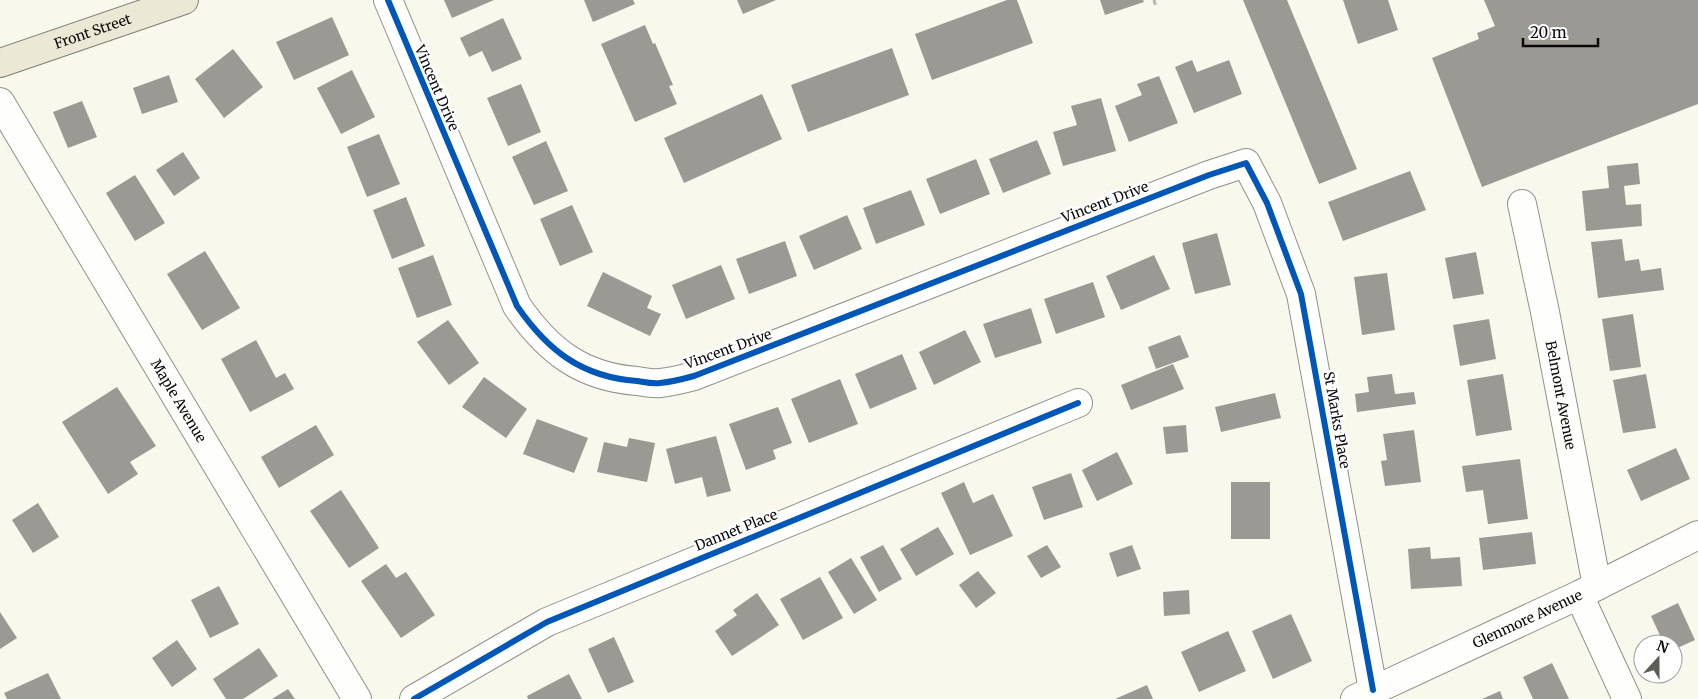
<svg xmlns="http://www.w3.org/2000/svg" width="1698" height="699" viewBox="0 0 1698 699" font-family="Merriweather,serif">
<style>
.building{fill:#9b9993}
.lines{fill:none;stroke-linecap:round;stroke-linejoin:round}
.street-casing{stroke:#91918b;stroke-width:30}
.primary-casing{stroke:#7e7e78;stroke-width:30}
.path{stroke:#b6b6b4;stroke-width:3;stroke-dasharray:5 2.5;stroke-linecap:butt}
.street{stroke:#fefefc;stroke-width:28}
.primary{stroke:#ebe8d5;stroke-width:28}
.cycleway-casing{stroke:#fff;stroke-width:9}
.cycleway{stroke:#0057b8;stroke-width:6}
.labels{text-anchor:middle;dominant-baseline:central;stroke-width:5;stroke-linejoin:round;paint-order:stroke}
.street-label{font-size:14px;fill:#090909;stroke:#fff}
</style>
<rect width="100%" height="100%" fill="#f9f8ec"/>
<path class="building" d="M444,0H494L452,18Z
M584,0H633L635,4L593,22Z
M737,0H776L743,14Z
M1007,0H1017L1033,43L932,80L915,34Z
M1100,0H1143L1144,2L1105,15Z
M1243,0H1287L1357,169L1319,184Z
M1343,0H1388L1398,30L1358,44Z
M1484,0H1698V104L1482,187L1432,58L1479,39L1477,33L1495,26Z
M332,17L349,55L294,80L276,42Z
M503,18L522,59L492,72L482,51L469,57L460,38Z
M645,25L653,44L655,43L673,85L669,86L677,104L635,122L601,44Z
M892,48L909,95L808,132L791,85Z
M233,49L263,87L224,118L195,79Z
M1192,60L1197,72L1229,60L1242,94L1194,113L1175,67Z
M352,70L375,117L341,134L317,88Z
M169,75L178,102L142,114L133,88Z
M1159,76L1178,123L1129,142L1115,106L1142,95L1137,84Z
M521,84L541,132L508,146L487,98Z
M762,94L782,139L684,183L664,138Z
M1101,98L1116,151L1063,166L1053,132L1077,125L1071,106Z
M82,101L97,137L68,148L53,112Z
M379,134L400,184L367,197L347,147Z
M1037,140L1051,174L1003,193L989,159Z
M546,141L568,191L534,205L512,157Z
M183,152L200,178L174,196L156,170Z
M976,159L990,194L940,214L926,179Z
M1638,163L1640,184L1624,186L1626,205L1641,204L1642,226L1586,231L1582,191L1609,188L1607,166Z
M1410,171L1426,210L1343,241L1328,202Z
M135,175L165,223L135,241L106,193Z
M911,190L925,225L876,244L863,208Z
M406,197L425,246L392,259L373,210Z
M572,205L593,252L560,266L540,219Z
M847,215L862,249L814,270L799,236Z
M1217,233L1231,285L1195,294L1182,243Z
M1622,239L1625,261L1639,259L1641,271L1661,268L1664,290L1598,298L1591,242Z
M785,241L797,276L749,294L736,259Z
M205,251L240,308L202,330L167,274Z
M1476,252L1484,294L1453,299L1445,258Z
M433,255L452,305L417,318L398,268Z
M1154,255L1170,289L1121,310L1106,276Z
M721,265L735,299L686,319L672,285Z
M603,272L652,296L647,308L661,314L650,336L587,306Z
M1387,273L1395,330L1362,335L1354,277Z
M1093,282L1105,317L1056,334L1044,299Z
M1031,308L1042,343L995,358L983,324Z
M1633,314L1641,367L1610,371L1602,319Z
M1489,319L1496,359L1460,366L1453,325Z
M448,320L479,363L449,385L417,342Z
M965,330L981,362L934,385L919,352Z
M1180,335L1189,357L1156,369L1148,347Z
M256,340L276,378L285,373L294,389L250,412L221,359Z
M902,354L917,389L870,409L855,374Z
M1173,364L1184,389L1131,410L1121,385Z
M1392,374L1395,394L1414,392L1416,404L1357,412L1355,394L1369,392L1367,377Z
M1503,374L1512,430L1476,436L1467,380Z
M1646,374L1656,428L1623,433L1613,380Z
M484,377L527,409L506,438L462,407Z
M840,379L858,424L809,443L791,399Z
M117,387L156,446L130,462L138,474L108,494L62,422Z
M1275,393L1281,418L1221,432L1215,407Z
M778,407L792,443L773,450L776,459L746,470L729,424Z
M537,419L588,438L574,473L523,454Z
M316,425L334,455L279,488L261,457Z
M1186,425L1188,452L1166,454L1163,427Z
M1414,430L1421,482L1385,486L1381,461L1387,460L1383,434Z
M716,436L731,491L707,497L702,477L675,484L666,449Z
M629,438L655,443L647,482L597,472L604,442L627,447Z
M1676,448L1690,479L1641,501L1627,470Z
M1117,452L1133,484L1097,501L1082,470Z
M1520,459L1528,519L1488,524L1483,490L1466,492L1462,466Z
M1071,473L1083,507L1044,520L1032,487Z
M964,482L973,503L993,494L1013,536L970,555L941,493Z
M1231,482H1270V539H1231Z
M341,490L379,548L349,568L310,511Z
M38,503L59,537L33,553L12,520Z
M938,527L954,554L916,576L900,549Z
M1532,532L1536,564L1483,570L1479,538Z
M883,545L902,579L879,592L860,557Z
M1047,545L1061,567L1041,578L1027,556Z
M1132,545L1141,569L1117,577L1109,553Z
M1430,547L1431,559L1460,557L1462,586L1411,589L1408,549Z
M851,558L877,600L854,614L828,572Z
M386,564L396,578L406,572L435,615L401,638L361,581Z
M978,571L996,593L976,608L959,585Z
M820,577L843,618L803,640L780,599Z
M219,586L239,624L210,638L191,600Z
M1189,590L1190,614L1164,616L1163,592Z
M757,593L779,625L732,656L715,631L737,615L733,610Z
M1678,603L1695,640L1673,650V644H1664L1651,616Z
M0,612L17,638L0,649Z
M1291,614L1312,661L1273,679L1252,631Z
M1228,631L1246,671L1199,692L1181,652Z
M614,637L634,682L608,693L588,649Z
M177,640L197,669L172,687L152,658Z
M259,648L278,676L243,699H226L213,679Z
M1552,663L1569,699H1533L1523,677Z
M48,673L61,699H7L4,693Z
M569,674L582,699H528L527,696Z
M1147,685L1153,699H1115Z
M288,689L295,699H272Z
M1500,691L1503,699H1482Z"/>
<g class="lines">
<defs>
<g id="street">
<path d="M388,0L517,306C548,351 582,377 637,381C644,382 652,384 660,383C671,382 683,379 694,376L1209,175L1246,163L1267,203L1301,294L1373,690"/>
<path id="s1" d="M0,102L357,699"/>
<path id="s2" d="M1522,204L1545,312L1597,586"/>
<path d="M1579,595L1627,699"/>
<path d="M414,699L547,622L1078,403"/>
<path id="s3" d="M1355,699L1579,595L1698,535"/>
</g>
<g id="primary">
<path id="s4" d="M0,63L184,0"/>
</g>
</defs>
<use href="#street" class="street-casing"/>
<use href="#primary" class="primary-casing"/>
<path class="path" d="M1154,0L1156,7"/>
<use href="#street" class="street"/>
<use href="#primary" class="primary"/>
<defs>
<path id="cycleway" d="M388,0L517,306C548,351 582,377 637,381C644,382 652,384 660,383C671,382 683,379 694,376L1209,175L1246,163L1267,203L1301,294L1373,690
M414,699L547,622L1078,403"/>
</defs>
<use href="#cycleway" class="cycleway-casing"/>
<use href="#cycleway" class="cycleway"/>
</g>
<g class="labels">
<g class="street-label">
<text stroke="none"><textPath href="#s4" startOffset="98">Front Street</textPath></text>
<text transform="translate(437 88) rotate(67)">Vincent Drive</text>
<text transform="translate(1105 202) rotate(-21)">Vincent Drive</text>
<text transform="translate(728 349) rotate(-20)">Vincent Drive</text>
<text stroke="none"><textPath href="#s2" startOffset="195">Belmont Avenue</textPath></text>
<text stroke="none"><textPath href="#s1" startOffset="348">Maple Avenue</textPath></text>
<text transform="translate(1337 420) rotate(80)">St Marks Place</text>
<text transform="translate(736 530) rotate(-22)">Dannet Place</text>
<text stroke="none"><textPath href="#s3" startOffset="190">Glenmore Avenue</textPath></text>
</g>
</g>
<g transform="translate(1658 659) rotate(21)"><circle r="24" fill="#ffffff" stroke="#9d9d9d"/>
<path d="M0-4L9 19L0 12L-9 19Z" fill="#5d5d58"/>
<text y="-8" font-size="14" font-weight="bold" text-anchor="middle" fill="#090909">N</text>
</g>
<path d="M1523 38v8h75v-8" fill="none" stroke="#090909" stroke-width="2.5"/>
<text x="1530" y="38" font-size="15" fill="#090909" stroke="#ffffff" stroke-width="4" paint-order="stroke">20 m</text>
</svg>
